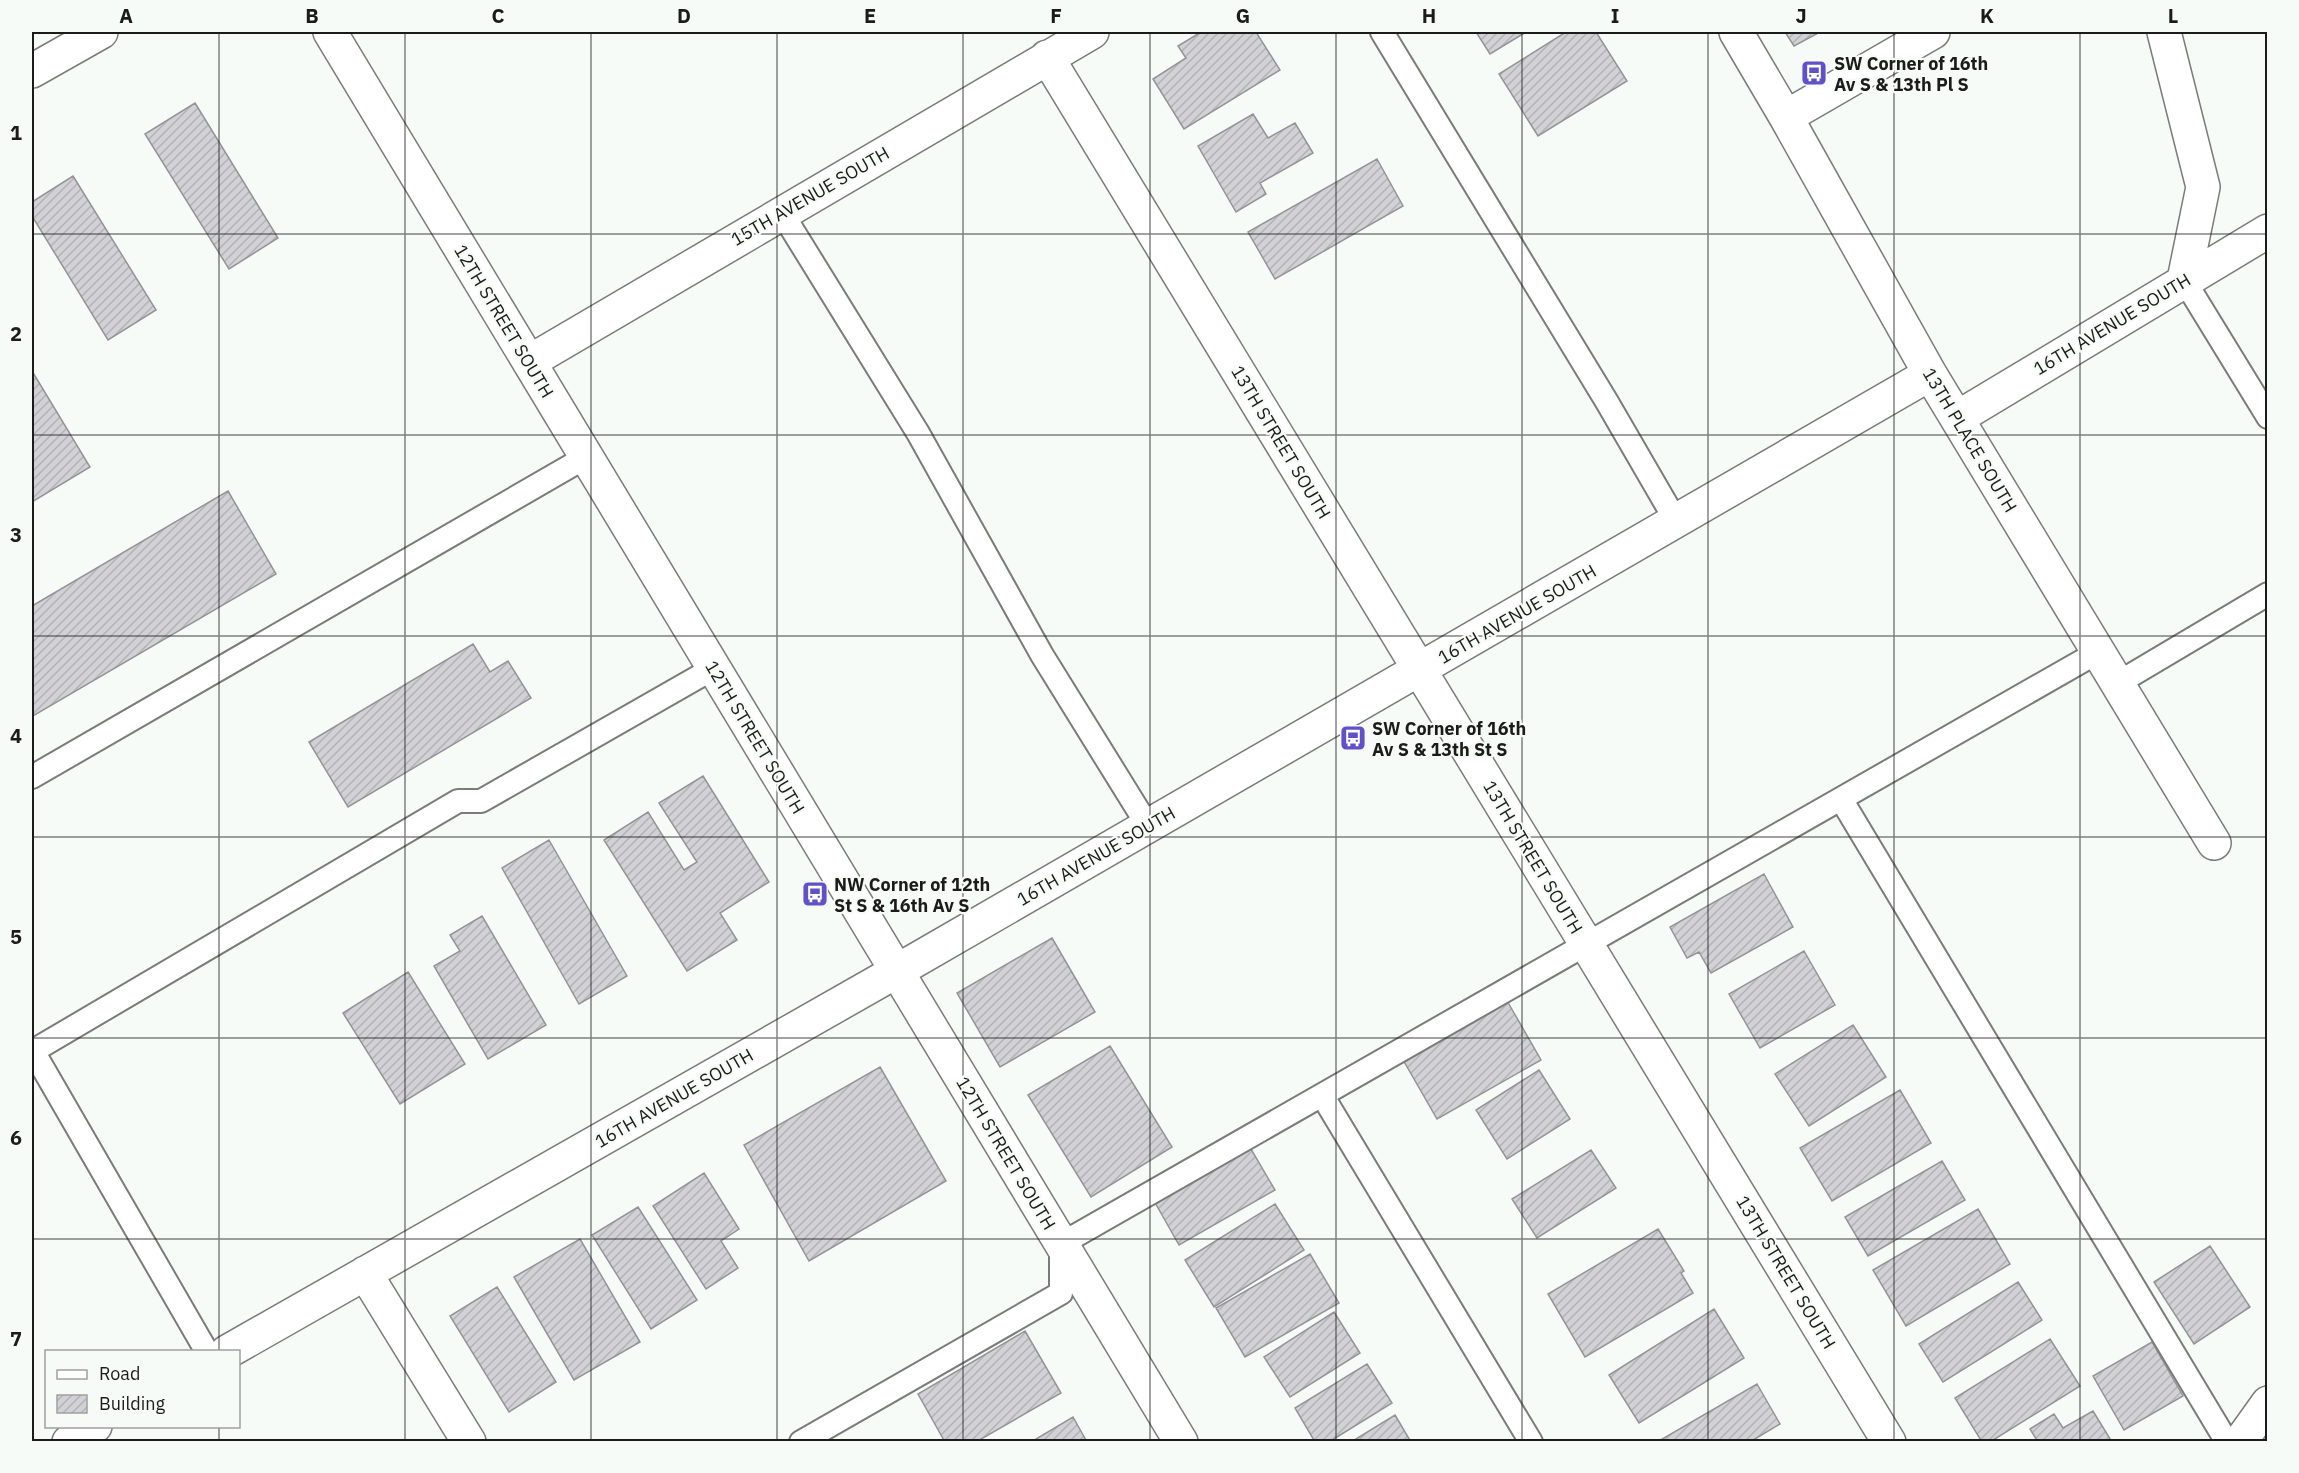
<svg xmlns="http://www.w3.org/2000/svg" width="2299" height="1473" viewBox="0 0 2299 1473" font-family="'IBM Plex Sans',sans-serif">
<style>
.building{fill:url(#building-hatch);stroke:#939398;stroke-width:1.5}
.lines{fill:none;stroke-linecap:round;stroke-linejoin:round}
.service-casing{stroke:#797c79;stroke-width:26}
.minor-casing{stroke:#797c79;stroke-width:36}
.service{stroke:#fff;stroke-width:22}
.minor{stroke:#fff;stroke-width:33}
.grid{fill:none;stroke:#1a1b1a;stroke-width:1.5;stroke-opacity:0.55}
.labels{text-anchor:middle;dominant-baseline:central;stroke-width:4.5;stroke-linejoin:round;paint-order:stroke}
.poi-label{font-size:18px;font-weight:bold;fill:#1a1b1a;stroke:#f7fbf7;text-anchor:start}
.street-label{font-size:18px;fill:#1a1b1a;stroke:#f7fbf7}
.neatline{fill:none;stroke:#1a1b1a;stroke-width:2}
.grid-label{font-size:20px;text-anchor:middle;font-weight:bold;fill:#1a1b1a}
</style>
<defs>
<pattern id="building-hatch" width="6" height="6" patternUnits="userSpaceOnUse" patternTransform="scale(1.5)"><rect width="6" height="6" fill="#d1d1d6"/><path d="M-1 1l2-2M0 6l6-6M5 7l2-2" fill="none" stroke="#b3b3b7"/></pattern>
</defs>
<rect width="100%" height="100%" fill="#f7fbf7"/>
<path class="building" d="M1201,32H1256L1280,70L1184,129L1153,79L1186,58L1178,46Z
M1476,32H1526L1490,54Z
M1566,32H1596L1627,81L1538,136L1499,74Z
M1785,32H1820L1794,46Z
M195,103L278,238L229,269L145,134Z
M1253,114L1268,138L1295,123L1313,153L1260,183L1266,194L1236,212L1198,146Z
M1377,159L1403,206L1275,279L1248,232Z
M73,176L156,310L108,340L32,216V202Z
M32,371L90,467L32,502Z
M228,491L276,574L33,716L32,713V606Z
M473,644L490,672L508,661L531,698L348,807L309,742Z
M703,776L769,882L720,913L737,940L687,971L604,840L648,812L684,870L697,862L659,803Z
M549,840L627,976L579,1004L502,868Z
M1764,874L1793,927L1711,973L1699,952L1687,958L1670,927Z
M482,916L546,1025L488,1059L434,966L460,951L450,935Z
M1052,938L1095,1012L1000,1067L957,993Z
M1804,951L1835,1005L1760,1048L1729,994Z
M408,972L465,1064L400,1104L343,1013Z
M1506,999L1541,1060L1437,1119L1402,1058Z
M1853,1025L1886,1077L1809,1126L1775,1074Z
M1110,1046L1172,1147L1091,1197L1028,1095Z
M880,1067L946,1181L809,1261L744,1145Z
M1539,1070L1570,1119L1507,1159L1476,1110Z
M1900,1090L1931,1143L1832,1201L1800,1148Z
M1248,1144L1275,1190L1179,1245L1153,1199Z
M1591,1150L1616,1188L1537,1238L1512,1199Z
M1942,1161L1965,1200L1868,1256L1845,1217Z
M704,1173L739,1229L721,1241L738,1268L706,1289L653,1206Z
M1275,1204L1304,1250L1214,1307L1185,1260Z
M638,1207L697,1300L651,1329L592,1235Z
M1978,1209L2010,1264L1906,1326L1873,1270Z
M1658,1229L1684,1271L1681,1273L1693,1293L1585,1357L1548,1294Z
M580,1239L640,1342L574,1380L514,1277Z
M2210,1246L2250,1307L2194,1344L2154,1282Z
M1310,1254L1339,1303L1245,1357L1216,1308Z
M2018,1282L2042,1320L1943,1382L1919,1344Z
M497,1287L556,1382L509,1412L450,1316Z
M1714,1309L1744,1358L1639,1423L1609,1375Z
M1334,1312L1360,1353L1290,1397L1264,1357Z
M1025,1331L1061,1393L976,1442H945L918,1394Z
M2050,1339L2080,1386L1990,1442H1982L1955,1398Z
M2152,1342L2183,1396L2124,1430L2093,1376Z
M1367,1364L1392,1403L1329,1442H1315L1295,1408Z
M1757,1384L1780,1424L1750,1442H1657Z
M2093,1411L2112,1442H2038L2030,1429L2054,1414L2063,1428Z
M1395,1415L1411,1442H1351Z
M1073,1417L1087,1442H1031Z"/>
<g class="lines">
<defs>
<path id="service" d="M1382,32L1607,402L1676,521
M782,213L918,433L1042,655L1148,826
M2184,280L2268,417
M2118,683L2268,594
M32,777L586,457
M1841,799L2227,1442
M1322,1095L1531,1442
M207,1352L33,1051L458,801H481L714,668
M801,1442L1061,1293V1244L2098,652"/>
<path id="minor" d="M330,32L1181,1442
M1736,32L1786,117L1930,374L2214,843
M2164,32L2203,187L2184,280
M1047,57L1889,1442
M32,71L101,32
M1786,117L1933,32
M529,362L1092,32
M1957,418L2268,231
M365,1273L469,1442
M227,1352L897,971L1930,374
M69,1442L95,1426
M2240,1442L2268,1403"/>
</defs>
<use href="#service" class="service-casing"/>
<use href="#minor" class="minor-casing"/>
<use href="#service" class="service"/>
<use href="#minor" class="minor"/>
</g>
<path class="grid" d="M219,32V1352M405,32V1442M591,32V1442M777,32V1442M963,32V1442M1150,32V1442M1336,32V1442M1522,32V1442M1708,32V1442M1894,32V1442M2080,32V1442M32,234H2268M32,435H2268M32,636H2268M32,837H2268M32,1038H2268M32,1239H2268M219,1426V1442"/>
<defs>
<symbol id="bus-square" viewBox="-11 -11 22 22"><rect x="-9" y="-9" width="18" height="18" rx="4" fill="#6150c8" stroke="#f7fbf7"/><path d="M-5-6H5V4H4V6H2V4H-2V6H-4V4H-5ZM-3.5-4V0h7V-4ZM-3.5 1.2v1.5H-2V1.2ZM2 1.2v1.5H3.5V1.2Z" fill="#fff"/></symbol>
</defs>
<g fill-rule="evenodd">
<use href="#bus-square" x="1799" y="58" width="30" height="30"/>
<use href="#bus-square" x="1338" y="723" width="30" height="30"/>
<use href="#bus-square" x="800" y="879" width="30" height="30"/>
</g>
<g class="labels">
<g class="poi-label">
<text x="1834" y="63">SW Corner of 16th<tspan x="1834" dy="21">Av S &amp; 13th Pl S</tspan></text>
<text x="1372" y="728">SW Corner of 16th<tspan x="1372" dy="21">Av S &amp; 13th St S</tspan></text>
<text x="834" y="884">NW Corner of 12th<tspan x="834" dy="21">St S &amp; 16th Av S</tspan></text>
</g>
<g class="street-label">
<text transform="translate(810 196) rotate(-30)">15TH AVENUE SOUTH</text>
<text transform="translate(504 321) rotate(59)">12TH STREET SOUTH</text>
<text transform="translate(2112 324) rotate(-31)">16TH AVENUE SOUTH</text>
<text transform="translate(1970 440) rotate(59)">13TH PLACE SOUTH</text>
<text transform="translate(1281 442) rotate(59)">13TH STREET SOUTH</text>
<text transform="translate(1517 614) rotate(-30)">16TH AVENUE SOUTH</text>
<text transform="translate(755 737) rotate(59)">12TH STREET SOUTH</text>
<text transform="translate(1096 856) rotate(-30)">16TH AVENUE SOUTH</text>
<text transform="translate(1533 857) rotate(59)">13TH STREET SOUTH</text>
<text transform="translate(674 1098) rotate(-30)">16TH AVENUE SOUTH</text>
<text transform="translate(1006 1153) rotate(59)">12TH STREET SOUTH</text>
<text transform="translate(1786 1272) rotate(59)">13TH STREET SOUTH</text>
</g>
</g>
<rect width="2299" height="1473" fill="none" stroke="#f7fbf7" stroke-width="66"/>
<rect x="45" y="1350" width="195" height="78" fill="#f7fbf7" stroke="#9fa19f" stroke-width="1.5"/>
<rect x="57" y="1370" width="30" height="9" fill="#ffffff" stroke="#9fa19f" stroke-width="1.5"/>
<text x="99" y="1380" font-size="18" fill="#1a1b1a">Road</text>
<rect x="57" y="1395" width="30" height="18" fill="url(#building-hatch)" stroke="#9fa19f" stroke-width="1.5"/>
<text x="99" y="1410" font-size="18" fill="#1a1b1a">Building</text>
<rect x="33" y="33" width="2233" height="1407" class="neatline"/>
<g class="grid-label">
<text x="126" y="23">A</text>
<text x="312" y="23">B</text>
<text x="498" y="23">C</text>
<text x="684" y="23">D</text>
<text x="870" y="23">E</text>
<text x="1056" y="23">F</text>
<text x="1243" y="23">G</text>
<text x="1429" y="23">H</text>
<text x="1615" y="23">I</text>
<text x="1801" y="23">J</text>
<text x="1987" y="23">K</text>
<text x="2173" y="23">L</text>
<text x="16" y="140">1</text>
<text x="16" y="341">2</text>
<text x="16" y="542">3</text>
<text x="16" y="743">4</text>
<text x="16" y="944">5</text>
<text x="16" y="1145">6</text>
<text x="16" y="1346">7</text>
</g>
</svg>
